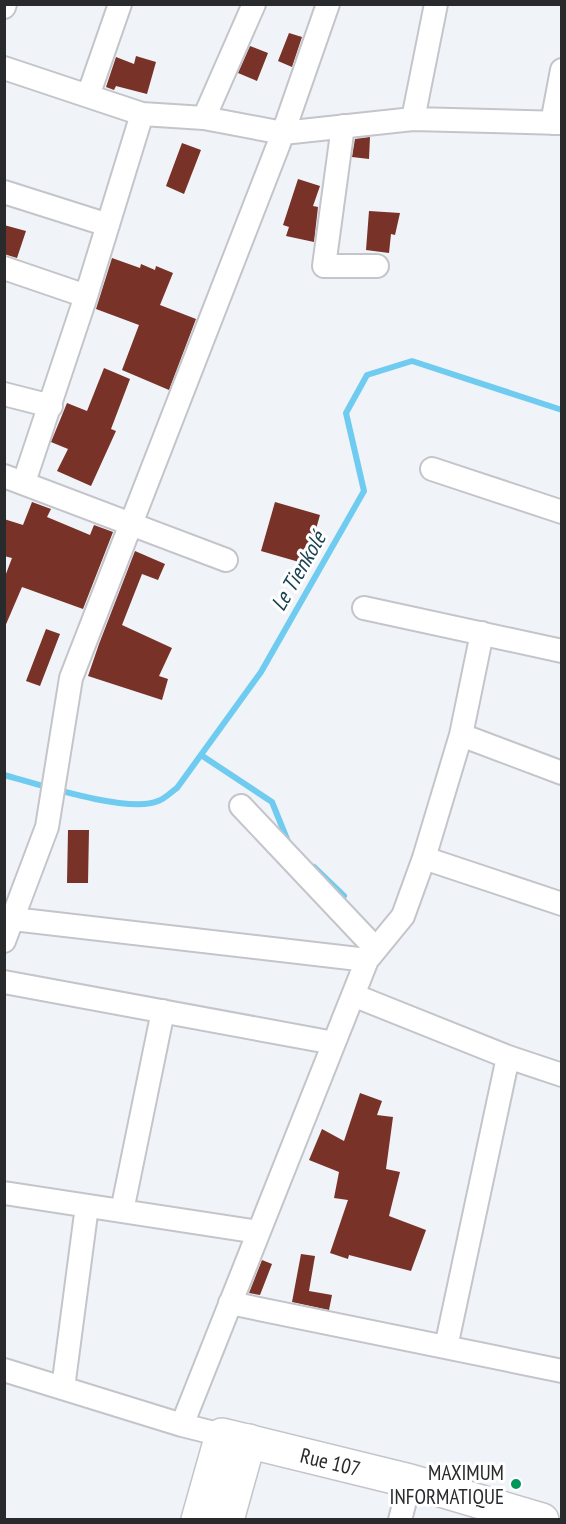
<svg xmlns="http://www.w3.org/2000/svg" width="566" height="1524" viewBox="0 0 566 1524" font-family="'PT Sans Narrow',sans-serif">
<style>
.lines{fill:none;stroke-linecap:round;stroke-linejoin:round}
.stream{stroke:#70cbf0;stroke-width:6}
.building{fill:#783227}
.street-casing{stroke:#c3c5cb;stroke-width:26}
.secondary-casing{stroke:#c3c5cb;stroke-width:36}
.street{stroke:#fff;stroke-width:22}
.secondary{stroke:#fff;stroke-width:33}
.poi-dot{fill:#00985a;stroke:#fff;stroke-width:2}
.labels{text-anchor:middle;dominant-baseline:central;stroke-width:6;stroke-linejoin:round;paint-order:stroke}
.street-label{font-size:21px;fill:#292a2c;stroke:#fff}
.poi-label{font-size:21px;fill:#292a2c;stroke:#fff;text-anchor:end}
.water-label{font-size:22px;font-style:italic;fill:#194251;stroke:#fff}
</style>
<rect width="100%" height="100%" fill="#f0f3f8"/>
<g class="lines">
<path class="stream" d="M201,755L272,802L289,844
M4,775C37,784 129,814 158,801C165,799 171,792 177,788L261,672L364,491L346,413L367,375L412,361L562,410
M314,867L344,896"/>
</g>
<path class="building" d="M289,33L302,37L292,67L278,61Z
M250,46L268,53L257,81L238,73Z
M136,56L156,62L147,94L116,86L114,90L106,87L116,57L134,64Z
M370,137L369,159L352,157L355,139Z
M182,143L201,150L184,194L166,186Z
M298,179L320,186L313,206L318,207L314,242L286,236L289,227L283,225Z
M369,211L400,213L395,235L391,234L389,253L366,250Z
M4,225L26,231L17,258L4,254Z
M112,258L140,268L141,264L155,270L156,266L173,273L160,305L196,319L169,390L122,370L139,325L96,309Z
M104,368L130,379L111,429L116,431L91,486L57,471L68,449L51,442L67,403L87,411Z
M32,502L51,509L47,517L90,535L94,525L113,532L83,609L22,587L4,629V579L12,558L4,556V519L23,525Z
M275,502L320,515L306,564L261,551Z
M135,551L165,564L158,580L142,574L122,625L172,648L159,676L168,679L162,700L88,676L99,644Z
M46,629L60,634L40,686L26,681Z
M68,830H89L88,883H67Z
M360,1093L382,1101L377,1115L393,1117L386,1169L400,1172L389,1216L426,1230L411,1271L349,1255L348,1259L330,1253L348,1200L334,1198L339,1172L309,1160L322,1129L344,1141Z
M301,1254L315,1256L309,1291L332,1295L329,1310L292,1302Z
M262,1260L272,1264L260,1295L249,1293Z"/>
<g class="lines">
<defs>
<path id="street" d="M4,7L5,4
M4,68L142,114L204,118L283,133L413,119L562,123
M88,96L120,4
M204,118L254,4
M413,119L436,4
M552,123L562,70
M343,126L324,266H377
M4,192L108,225
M4,268L86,296
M4,394L51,406
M432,469L562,512
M4,476L226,560
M24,482L86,296L142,114
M364,608L562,651
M461,735L562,773
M241,806L376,949
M424,858L562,904
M13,919L367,960
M4,941L47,827L71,678L283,133L328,4
M4,982L334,1043
M353,995L508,1057L562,1075
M4,1193L258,1232
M122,1211L163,1011
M230,1303L562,1371
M446,1347L508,1057
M4,1370L182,1425L222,1435
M63,1388L87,1206
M182,1425L367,960L403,916L424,858L461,735L482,633
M400,1520L410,1481"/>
<g id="secondary">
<path id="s1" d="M198,1520L222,1435L410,1481L542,1520"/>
<path d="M227,1520L249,1441"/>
</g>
</defs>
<use href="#street" class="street-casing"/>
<use href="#secondary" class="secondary-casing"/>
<use href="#street" class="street"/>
<use href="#secondary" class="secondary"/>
</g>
<circle class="poi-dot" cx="516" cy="1484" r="6"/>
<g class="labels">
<g class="street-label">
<text stroke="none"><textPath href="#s1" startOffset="200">Rue 107</textPath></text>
</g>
<g class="poi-label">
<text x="504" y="1472">MAXIMUM<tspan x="504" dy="24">INFORMATIQUE</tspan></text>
</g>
<g class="water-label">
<text transform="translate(298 571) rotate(-60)">Le Tienkolé</text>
</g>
</g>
<rect width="566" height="1524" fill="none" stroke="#292a2c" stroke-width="12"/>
</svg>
